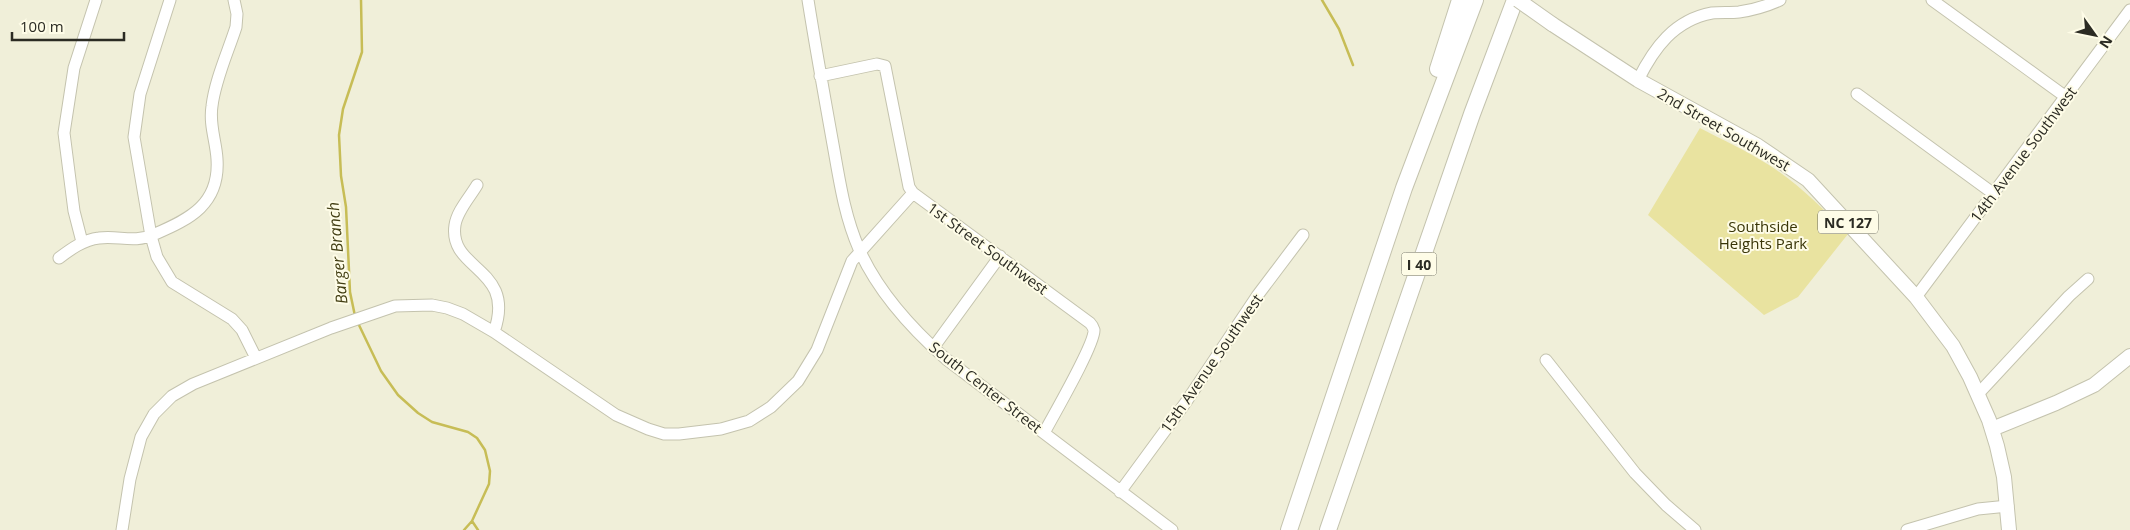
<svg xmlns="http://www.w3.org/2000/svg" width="2130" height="530" viewBox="0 0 2130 530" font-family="'Open Sans',sans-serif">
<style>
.green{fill:#e9e3a0}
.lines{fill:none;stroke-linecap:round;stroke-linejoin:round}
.stream{stroke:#c7bd56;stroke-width:2.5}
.minor-casing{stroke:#c4c3ae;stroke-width:13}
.major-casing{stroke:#c4c3ae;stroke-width:16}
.highway-casing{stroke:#c4c3ae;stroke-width:18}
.minor{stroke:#fff;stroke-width:11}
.major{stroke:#fff;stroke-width:14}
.highway{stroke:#fff;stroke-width:16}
.major-bridge-casing{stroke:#c4c3ae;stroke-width:16;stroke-linecap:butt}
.major-bridge{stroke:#fff;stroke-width:14}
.labels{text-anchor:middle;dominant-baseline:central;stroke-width:4;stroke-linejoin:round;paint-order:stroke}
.shield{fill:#fefce7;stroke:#6a6a5e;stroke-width:1}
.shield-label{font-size:14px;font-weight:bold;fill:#2b2b23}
.street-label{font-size:15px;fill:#2b2b23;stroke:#fefce7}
.park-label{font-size:15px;fill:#393507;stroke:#fefce7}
.water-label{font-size:16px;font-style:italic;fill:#423e13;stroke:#fefce7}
</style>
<rect width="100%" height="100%" fill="#f0efd9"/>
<path class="green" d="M1700,128C1723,140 1747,151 1769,165C1799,184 1823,209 1848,234L1798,297L1764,315L1648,215Z"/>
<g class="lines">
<path class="stream" d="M1322,0L1339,29L1353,65
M355,316L350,292L346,207L341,176L339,135L343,109L362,52L361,0
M358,323L381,371L398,395L418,413L432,422L468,432L477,438L485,450L490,471L489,484L472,521L464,530
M472,521L478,530"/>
<defs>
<path id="minor" d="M170,0L140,94L134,137L151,236L157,257L172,282L232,319L242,330L256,358
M808,0C816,50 825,100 834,150C840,184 845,217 859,249C878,292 912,329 946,359L1172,530
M1932,0L2066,97
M820,76L877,64L885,66L909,187L913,193L1090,323C1092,325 1093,327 1094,330C1095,344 1053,416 1044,433
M1638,80C1654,48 1674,20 1712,13C1721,12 1730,13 1739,12C1753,10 1767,6 1780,0
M1857,94L1994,194
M477,185C470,197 457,211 455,225C448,271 517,267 494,332
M82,242L74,211L64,133L74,68L96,0
M59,258C71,249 83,240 99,238C119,235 133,244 155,234C190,219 220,204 217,159C216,141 209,125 212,106C215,80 228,52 236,27L237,14L234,0
M1916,297L2130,10
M933,348L1000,256
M1546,360L1635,473L1666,505L1695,530
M1978,394L2069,296L2088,279
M1120,492L1186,402L1257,296L1303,235
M122,530L130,479L141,437L154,414L172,396L193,384L331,328L395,306L432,305L447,308L463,314L494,332L616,415L648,429L664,434H679L721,429L749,421L771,407L798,381L817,350L852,261L913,193
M1907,530L1978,509L2008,506"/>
<path id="major" d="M1552,24L1638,80L1758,146L1808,180L1916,297L1953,346L1970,377L1989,420L1997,446L2004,477L2009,530
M1992,429L2056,403L2094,385L2130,356"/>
<path id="highway" d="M1438,69L1460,0
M1289,530L1404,188L1475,0
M1328,530L1472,114L1515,0"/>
</defs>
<use href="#minor" class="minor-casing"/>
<use href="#major" class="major-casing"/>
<use href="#highway" class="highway-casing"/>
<use href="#minor" class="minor"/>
<use href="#major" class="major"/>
<use href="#highway" class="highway"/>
<defs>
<path id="major-bridge" d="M1518,0L1552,24"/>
</defs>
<use href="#major-bridge" class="major-bridge-casing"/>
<use href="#major-bridge" class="major-bridge"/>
</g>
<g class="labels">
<g class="shield">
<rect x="1818" y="210.5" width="60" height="23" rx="4"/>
<rect x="1401.5" y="252.5" width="35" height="23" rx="4"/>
</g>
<g class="shield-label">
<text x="1848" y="222">NC 127</text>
<text x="1419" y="264">I 40</text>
</g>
<g class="street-label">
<text transform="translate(1724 129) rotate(30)">2nd Street Southwest</text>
<text transform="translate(2023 154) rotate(-53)">14th Avenue Southwest</text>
<text transform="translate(988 248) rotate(36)">1st Street Southwest</text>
<text transform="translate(1211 363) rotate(-55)">15th Avenue Southwest</text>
<text transform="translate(986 387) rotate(38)">South Center Street</text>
</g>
<g class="park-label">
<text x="1763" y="226">Southside<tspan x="1763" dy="17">Heights Park</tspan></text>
</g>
<g class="water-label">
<text transform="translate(337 253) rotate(-95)">Barger Branch</text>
</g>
</g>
<g transform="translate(2095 35) rotate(123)" stroke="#fefce7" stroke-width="4" paint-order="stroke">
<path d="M0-4L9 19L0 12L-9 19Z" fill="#2b2b23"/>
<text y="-8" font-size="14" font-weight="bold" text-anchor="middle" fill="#2b2b23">N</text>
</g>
<path d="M12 32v8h112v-8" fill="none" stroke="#2b2b23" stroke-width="2.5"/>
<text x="20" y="32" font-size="15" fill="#2b2b23" stroke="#fefce7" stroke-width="4" paint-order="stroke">100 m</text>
</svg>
